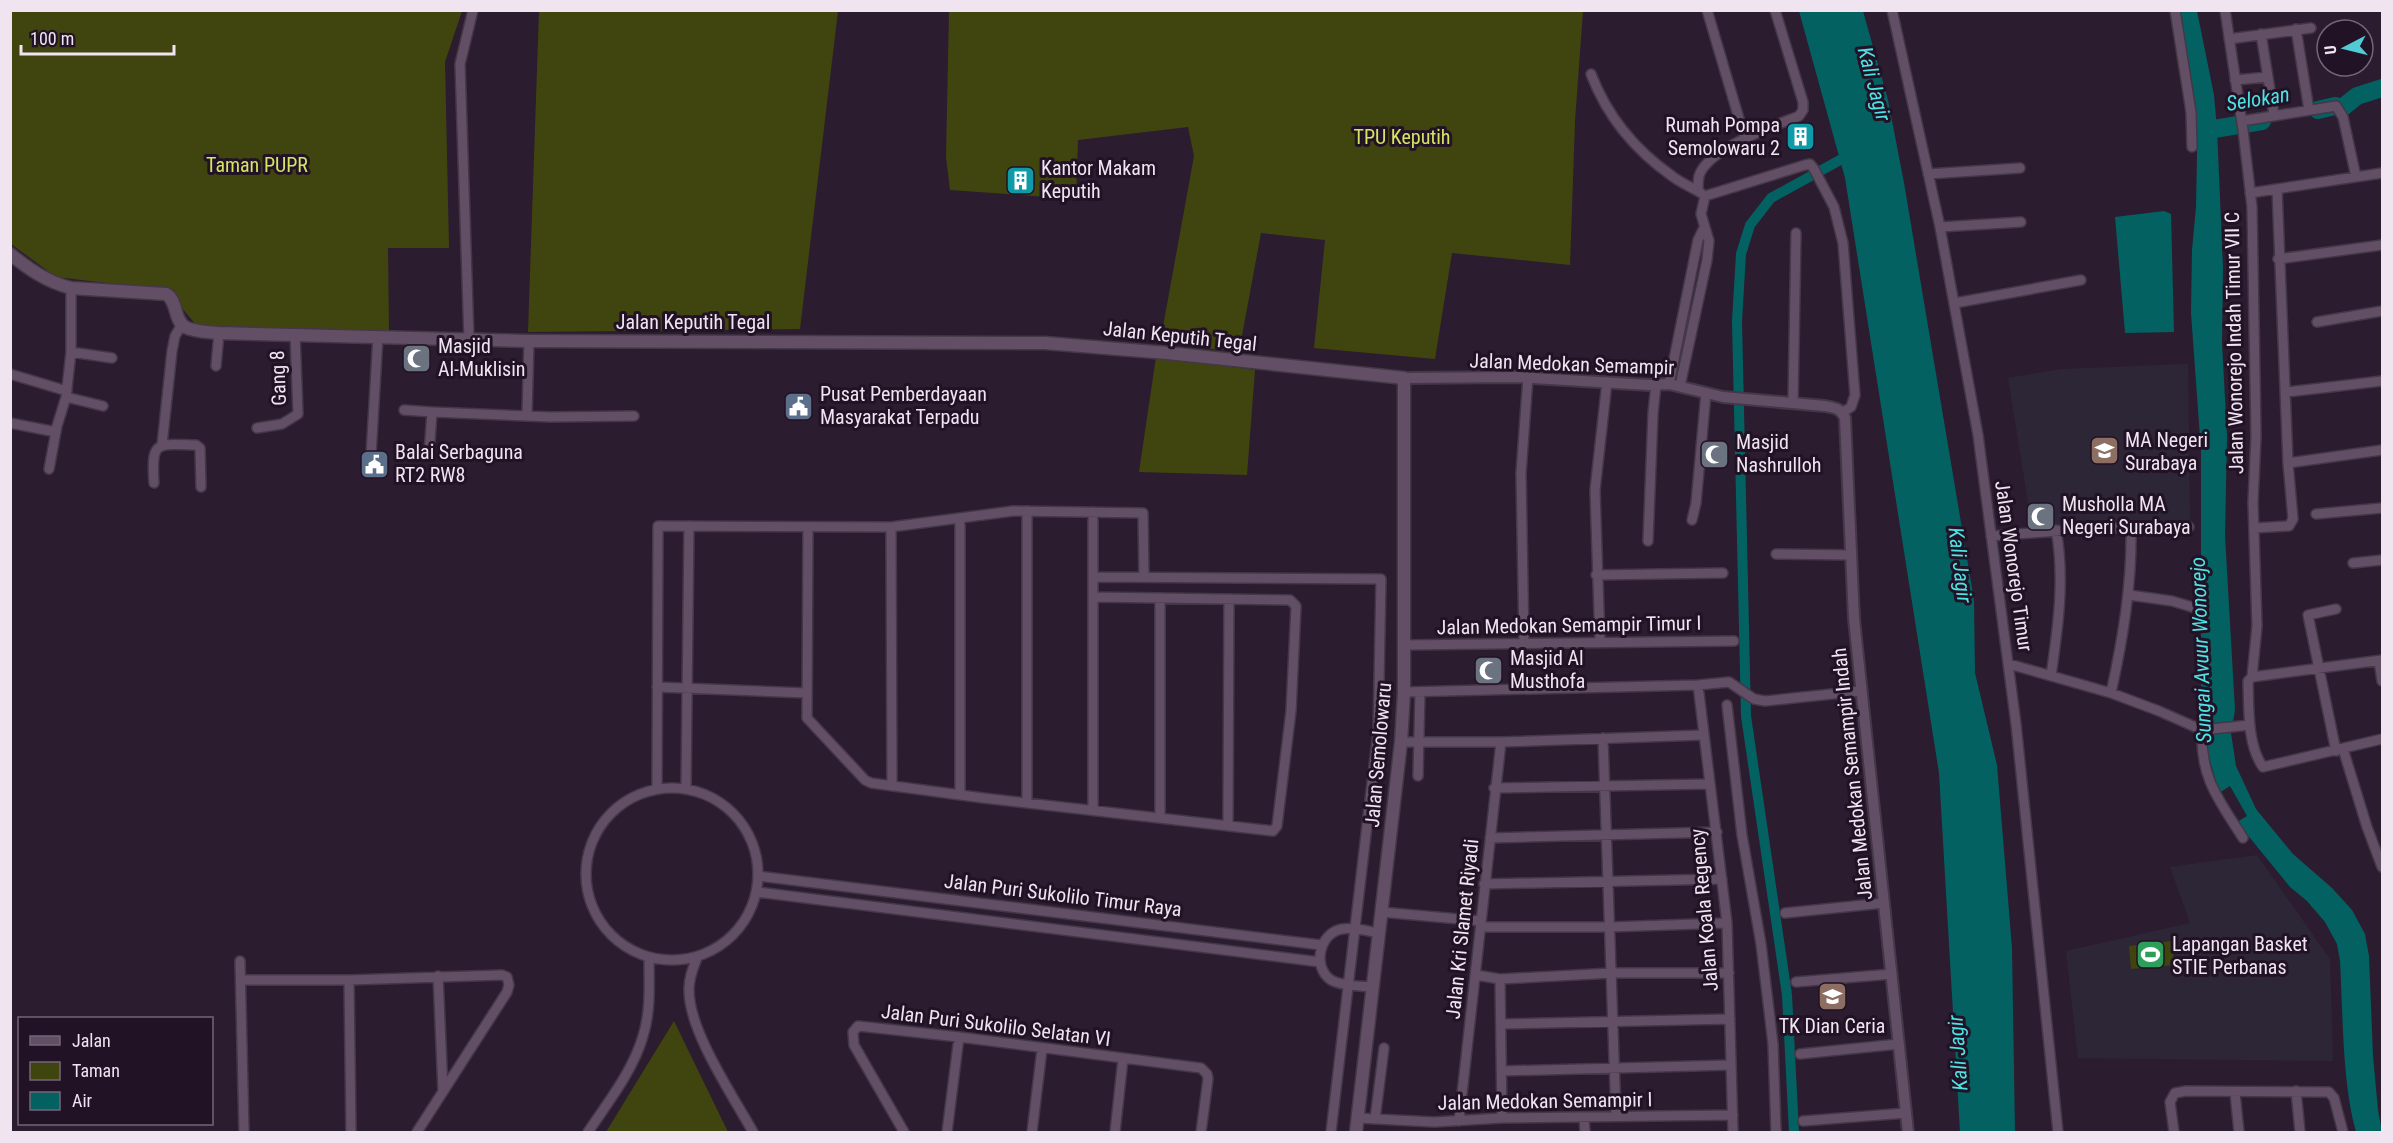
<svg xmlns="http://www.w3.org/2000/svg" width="2393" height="1143" viewBox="0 0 2393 1143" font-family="'Roboto Condensed',sans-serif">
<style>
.education{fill:#2d2636}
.green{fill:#40450f}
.water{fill:#046162}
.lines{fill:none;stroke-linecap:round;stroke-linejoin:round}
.canal{stroke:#046162;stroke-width:10}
.river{stroke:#046162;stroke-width:18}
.minor-casing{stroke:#443747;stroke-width:12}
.tertiary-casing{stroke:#443747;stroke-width:14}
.secondary-casing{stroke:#443747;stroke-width:15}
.minor{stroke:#624f65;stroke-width:9}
.tertiary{stroke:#624f65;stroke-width:10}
.secondary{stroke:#624f65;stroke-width:12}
.labels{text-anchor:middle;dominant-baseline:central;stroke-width:6;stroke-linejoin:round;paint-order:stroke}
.poi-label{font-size:20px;fill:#f0e4f1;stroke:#221225;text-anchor:start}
.park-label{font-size:20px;fill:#d5e462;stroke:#221225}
.street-label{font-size:20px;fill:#f0e4f1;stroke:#221225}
.water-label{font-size:21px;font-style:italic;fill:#4ee3e5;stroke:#221225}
</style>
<rect width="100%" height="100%" fill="#2c1c2f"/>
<path class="education" d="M2188,364L2190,523L2032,527L2008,378L2061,369Z
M2257,855L2330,959L2333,1061L2078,1058L2066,951L2190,923L2170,867Z"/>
<path class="green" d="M11,11H462L445,62L449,248H388L389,333L197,326L167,290L56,277L11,244Z
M539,11H838L800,329L528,332Z
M949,11H1583L1575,121L1570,265L1452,253L1435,359L1314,348L1325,240L1261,233L1239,352L1160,343L1194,156L1188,127L1078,140L1076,199L950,190L946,157Z
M1156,357L1255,370L1247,475L1139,472Z
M2172,941L2174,965L2131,969L2129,946Z
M674,1021L728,1132H606Z"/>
<path class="water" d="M1799,11H1863L1888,100L1904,183L1974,600L1975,673L1997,765L2012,948L2015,1132H1960L1939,773L1845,178Z
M2180,11H2197L2214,95L2217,129L2223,268L2222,343L2227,436L2225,536L2235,710L2231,733L2236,766L2256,809L2293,854L2332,888L2352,910L2365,934L2369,956L2373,1056L2378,1110L2382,1132H2356C2342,1083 2343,1013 2340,961L2337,944L2325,922L2307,901L2290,887L2237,822L2247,816L2230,786L2219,793L2207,750L2210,722L2204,714L2201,702V451L2191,313L2192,250L2196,207L2197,156L2196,113Z
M2164,211L2171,214L2174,332L2125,333L2115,217Z"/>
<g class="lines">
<path class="canal" d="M1794,1132L1787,995L1746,716L1737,321L1741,254L1750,225L1771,198L1840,160"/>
<path class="river" d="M2318,110L2335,106L2342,108L2357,96L2382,88
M2208,130L2262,121"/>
<defs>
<path id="minor" d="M1707,10L1745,139
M1892,10L1940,227L1978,435L2016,724L2058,1132
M2175,10L2191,112L2192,147
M2225,10L2243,130L2252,207L2256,436L2253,502L2257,626L2252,677
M2296,29L2309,110
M2261,34L2274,115
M2229,39L2311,28
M1591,74C1607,116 1635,150 1672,176C1681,183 1691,187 1701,193
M2235,80L2268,77
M2242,121L2336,106L2343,117L2356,177
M1928,174L2020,168
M1698,191C1698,186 1698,181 1699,176C1707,149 1774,126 1799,116L1803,110V102L1775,10
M2250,193L2382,173
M1705,196L1805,165L1810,164L1814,169L1834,207L1843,243L1855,395L1851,407L1843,412
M1940,227L2021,222
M2278,259L2382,245
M1955,303L2081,280
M2317,322L2382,311
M469,340L460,64L473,10
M71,352L112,358
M216,366L219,333
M10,374L67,391
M1669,384L1698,240L1704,228
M1680,386L1707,260L1709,241L1701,214L1705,196
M2287,392L2382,381
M66,397L103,406
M1793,403L1796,233
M404,410L432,412
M527,415L529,341
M10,423L56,432
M257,428L282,424L298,414L295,334
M162,445L172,351L175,336L182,324
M371,455L378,336
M429,455L432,412L551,417L634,416
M2288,463L2382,450
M49,469L57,426L66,397L71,352V288
M154,483C151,440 156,444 196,445L200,448L201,487
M1027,511V803
M2316,514L2382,508
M960,518V795
M1692,520L1696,503L1706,393
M808,527L807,718L865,780L871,783L983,798L1273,831L1277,826L1291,711L1296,606L1290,600L1093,597
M891,527L892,786
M2254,528L2289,526L2293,519L2288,463L2277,189
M1991,536L2096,528L2189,527
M1648,541L1653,413L1656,385
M1776,554L1849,555
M2353,563L2382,560
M1596,575L1723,573
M1093,577L1381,579L1378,732L1331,1132
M2129,595L2172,601L2192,607
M1160,598V818
M1524,643L1521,473L1528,377
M1600,643L1595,490L1607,382
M1405,645L1734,641
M2382,660L2252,677L2248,681C2249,708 2247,745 2263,767L2382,739
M2379,661L2382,681
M2009,664L2111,693L2159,711L2202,730L2250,725
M2051,676C2058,627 2065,578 2056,530
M1698,685L1727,923L1733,1132
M657,687L807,693
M1404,692L1698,685L1729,682L1754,699L1765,701L1861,691
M2111,693C2123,638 2132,584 2131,528
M1727,705L1742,835L1761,944L1773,1044L1776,1132
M2202,730C2200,778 2219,800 2243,838
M1603,738L1616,1116
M1401,742H1501L1704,735
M2343,749L2367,827L2382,867
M2336,751L2308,615L2336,609
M1418,776L1420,692
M586 874a86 86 0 1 1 172 0a86 86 0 1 1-172 0Z
M1494,788L1710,784
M657,789L658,526L891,527L1013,511L1143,513L1144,577
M686,789L689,526
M1093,810V512
M1228,826L1229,599
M1490,838L1717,832
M758,876L1321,945
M1484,884L1722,879
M757,892L1320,962
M1381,912L1481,921
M1785,913L1884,903
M1481,927H1609L1727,923
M697,958C693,968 689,977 689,989C688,1030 733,1096 753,1132
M240,961L244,1132
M1476,975L1500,979L1502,1118
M438,976L443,1091
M1500,979L1613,973H1729
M241,980H349L502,975L507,977L509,985L507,992L417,1132
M349,980L351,1132
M1796,982L1892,974
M1372,987C1361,986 1341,986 1331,980C1312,967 1319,933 1342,929C1354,927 1367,931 1379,933
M1502,1024L1730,1019
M1800,1054L1899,1044
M1502,1071L1731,1065
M2296,1091L2300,1132
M2235,1093L2239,1132
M1584,1117L1585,1132
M1357,1118L1434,1122L1502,1118L1733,1115
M1375,1119L1384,1048
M1459,1121L1501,742
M1803,1121L1906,1113
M588,1132C608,1102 633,1071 643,1036C651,1011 649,984 649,958
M904,1132L854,1045L853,1032L858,1026L959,1037L1201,1068L1207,1074L1208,1079L1201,1132
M947,1132L959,1037
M1032,1132L1042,1049
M1115,1132L1123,1059
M2174,1132L2170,1102L2175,1093L2186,1091L2329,1092L2334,1098L2343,1132"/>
<path id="tertiary" d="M1404,378L1517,377L1649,385L1669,384L1723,397L1825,406C1835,408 1841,408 1845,418L1854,619L1908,1132"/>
<path id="secondary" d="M10,254C29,269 47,282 71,288L166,294C178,301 173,319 185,327C194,332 209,332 219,333L529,341L1045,343L1167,353L1404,378V692L1401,742L1356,1132"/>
</defs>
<use href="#minor" class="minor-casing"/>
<use href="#tertiary" class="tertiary-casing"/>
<use href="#secondary" class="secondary-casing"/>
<use href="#minor" class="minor"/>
<use href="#tertiary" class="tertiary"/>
<use href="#secondary" class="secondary"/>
</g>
<defs>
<symbol id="building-square" viewBox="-11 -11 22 22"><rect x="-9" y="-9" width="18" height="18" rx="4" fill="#0f9aa8" stroke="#221225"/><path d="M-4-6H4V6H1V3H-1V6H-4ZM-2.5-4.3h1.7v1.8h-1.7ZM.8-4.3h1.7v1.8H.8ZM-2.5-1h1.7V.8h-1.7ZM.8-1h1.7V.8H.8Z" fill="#fff"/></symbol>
<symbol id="mosque-square" viewBox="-11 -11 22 22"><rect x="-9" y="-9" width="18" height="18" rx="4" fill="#6b7280" stroke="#221225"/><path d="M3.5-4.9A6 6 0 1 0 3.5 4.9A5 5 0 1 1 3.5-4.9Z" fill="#fff"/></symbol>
<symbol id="civic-square" viewBox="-11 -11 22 22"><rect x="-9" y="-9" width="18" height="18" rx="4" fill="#5c6f8a" stroke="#221225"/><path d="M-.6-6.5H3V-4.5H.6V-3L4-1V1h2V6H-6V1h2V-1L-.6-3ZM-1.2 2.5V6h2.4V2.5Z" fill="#fff"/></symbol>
<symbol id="school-square" viewBox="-11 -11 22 22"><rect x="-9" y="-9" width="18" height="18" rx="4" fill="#8d6e63" stroke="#221225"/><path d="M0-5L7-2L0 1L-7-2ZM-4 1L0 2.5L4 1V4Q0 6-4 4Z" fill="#fff"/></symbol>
<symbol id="stadium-square" viewBox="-11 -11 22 22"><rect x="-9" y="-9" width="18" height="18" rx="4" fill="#2e9e5b" stroke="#221225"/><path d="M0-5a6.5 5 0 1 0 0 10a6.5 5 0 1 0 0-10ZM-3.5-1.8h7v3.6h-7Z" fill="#fff"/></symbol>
</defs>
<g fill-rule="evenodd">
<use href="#building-square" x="1784" y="120" width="33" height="33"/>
<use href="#building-square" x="1004" y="164" width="33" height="33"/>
<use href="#mosque-square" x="400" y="342" width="33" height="33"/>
<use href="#civic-square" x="782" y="390" width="33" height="33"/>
<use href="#school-square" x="2088" y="434" width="33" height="33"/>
<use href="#mosque-square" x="1698" y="438" width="33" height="33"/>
<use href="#civic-square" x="358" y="448" width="33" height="33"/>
<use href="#mosque-square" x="2024" y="500" width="33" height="33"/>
<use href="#mosque-square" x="1472" y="654" width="33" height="33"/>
<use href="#stadium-square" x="2134" y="938" width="33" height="33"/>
<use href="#school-square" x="1816" y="980" width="33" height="33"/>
</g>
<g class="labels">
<g class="poi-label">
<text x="1780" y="125" text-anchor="end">Rumah Pompa<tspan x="1780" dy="23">Semolowaru 2</tspan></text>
<text x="1041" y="168">Kantor Makam<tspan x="1041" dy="23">Keputih</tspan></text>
<text x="438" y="346">Masjid<tspan x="438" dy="23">Al-Muklisin</tspan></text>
<text x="820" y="394">Pusat Pemberdayaan<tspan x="820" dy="23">Masyarakat Terpadu</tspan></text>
<text x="2125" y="440">MA Negeri<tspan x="2125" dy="23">Surabaya</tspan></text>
<text x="1736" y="442">Masjid<tspan x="1736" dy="23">Nashrulloh</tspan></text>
<text x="395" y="452">Balai Serbaguna<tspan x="395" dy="23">RT2 RW8</tspan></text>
<text x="2062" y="504">Musholla MA<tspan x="2062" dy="23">Negeri Surabaya</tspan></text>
<text x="1510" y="658">Masjid Al<tspan x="1510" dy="23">Musthofa</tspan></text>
<text x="2172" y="944">Lapangan Basket<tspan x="2172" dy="23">STIE Perbanas</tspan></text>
<text x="1832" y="1026" text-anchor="middle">TK Dian Ceria</text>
</g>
<g class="park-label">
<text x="1402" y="137">TPU Keputih</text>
<text x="257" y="165">Taman PUPR</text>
</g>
<g class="street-label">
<text x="693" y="322">Jalan Keputih Tegal</text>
<text transform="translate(1180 336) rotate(6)">Jalan Keputih Tegal</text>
<text transform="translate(2234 343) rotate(-91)">Jalan Wonorejo Indah Timur VII C</text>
<text transform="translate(1572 364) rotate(2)">Jalan Medokan Semampir</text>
<text transform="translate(278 378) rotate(-92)">Gang 8</text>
<text transform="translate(2014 566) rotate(82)">Jalan Wonorejo Timur</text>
<text transform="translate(1569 625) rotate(-1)">Jalan Medokan Semampir Timur I</text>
<text transform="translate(1378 755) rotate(-85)">Jalan Semolowaru</text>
<text transform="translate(1852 774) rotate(-96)">Jalan Medokan Semampir Indah</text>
<text transform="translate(1063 895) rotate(7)">Jalan Puri Sukolilo Timur Raya</text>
<text transform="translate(1704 910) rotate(-95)">Jalan Koala Regency</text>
<text transform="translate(1462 929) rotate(-84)">Jalan Kri Slamet Riyadi</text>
<text transform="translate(996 1025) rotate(7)">Jalan Puri Sukolilo Selatan VI</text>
<text transform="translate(1545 1101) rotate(-1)">Jalan Medokan Semampir I</text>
</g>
<g class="water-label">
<text transform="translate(1874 84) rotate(75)">Kali Jagir</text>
<text transform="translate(2258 99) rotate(-9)">Selokan</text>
<text transform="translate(1960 565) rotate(83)">Kali Jagir</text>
<text transform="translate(2201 650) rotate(-92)">Sungai Avuur Wonorejo</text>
<text transform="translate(1958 1053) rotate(-94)">Kali Jagir</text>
</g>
</g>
<rect width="2393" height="1143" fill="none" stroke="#f0e4f1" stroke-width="24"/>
<rect x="18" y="1017" width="195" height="108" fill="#221225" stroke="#746677" stroke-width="1.5"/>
<rect x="30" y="1036" width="30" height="9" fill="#624f65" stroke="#746677" stroke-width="1.5"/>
<text x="72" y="1047" font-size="18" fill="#f0e4f1">Jalan</text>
<rect x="30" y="1062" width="30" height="18" fill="#40450f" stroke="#746677" stroke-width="1.5"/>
<text x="72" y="1077" font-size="18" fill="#f0e4f1">Taman</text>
<rect x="30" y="1092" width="30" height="18" fill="#046162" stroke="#746677" stroke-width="1.5"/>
<text x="72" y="1107" font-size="18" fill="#f0e4f1">Air</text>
<g transform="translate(2345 48) rotate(263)"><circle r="28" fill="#221225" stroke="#746677" stroke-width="1.5"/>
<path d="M0-4.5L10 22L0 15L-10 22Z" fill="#51ccd4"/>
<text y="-9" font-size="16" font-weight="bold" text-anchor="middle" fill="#f0e4f1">U</text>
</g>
<path d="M21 45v9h153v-9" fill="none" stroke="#f0e4f1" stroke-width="3"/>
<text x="30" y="45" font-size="18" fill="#f0e4f1" stroke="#221225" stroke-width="4.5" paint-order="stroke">100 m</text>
</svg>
